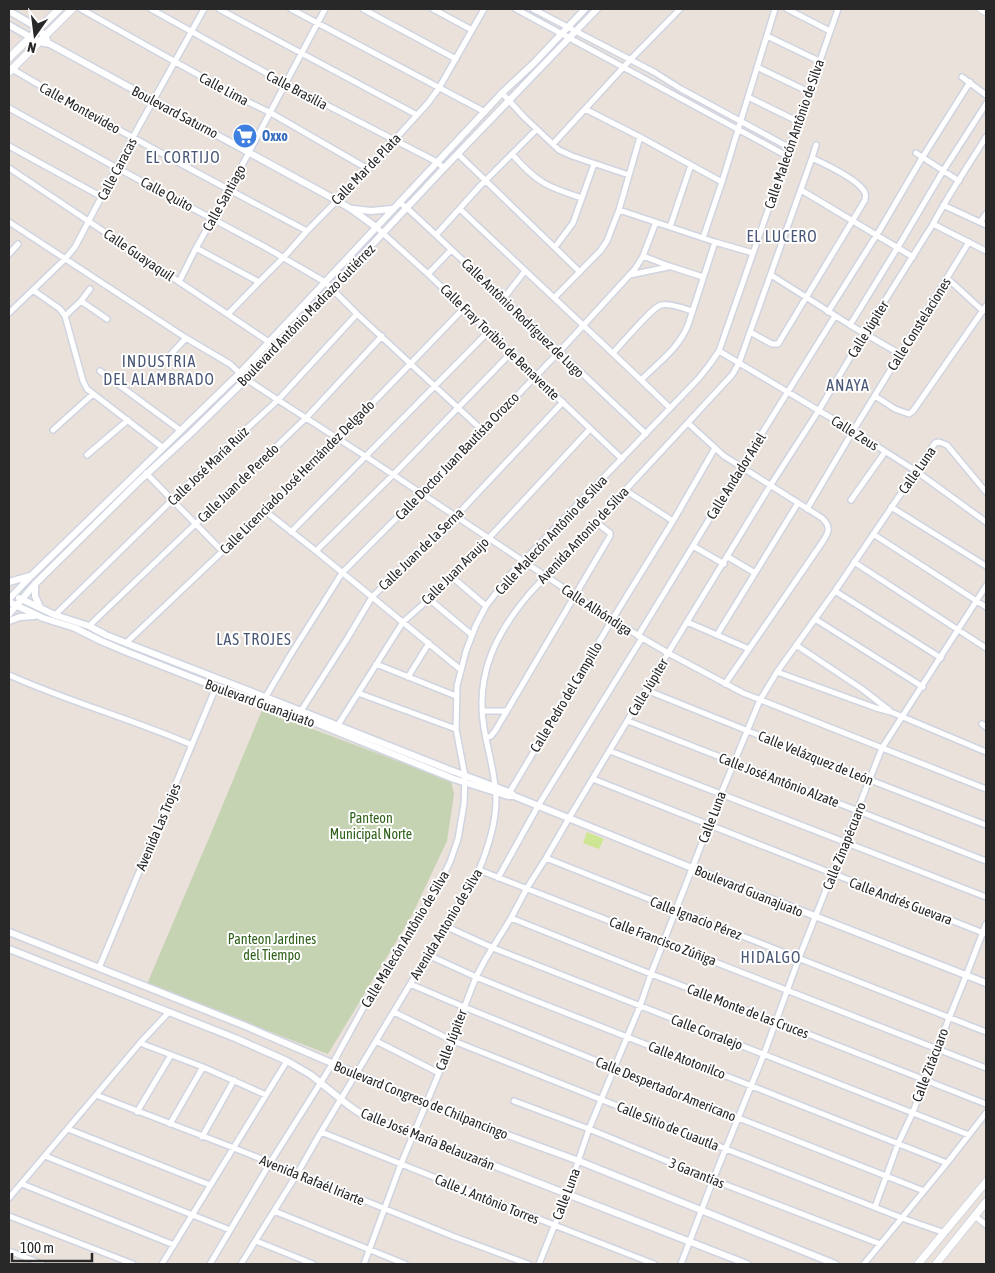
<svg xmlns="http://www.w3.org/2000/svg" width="995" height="1273" viewBox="0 0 995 1273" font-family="'Asap Condensed',sans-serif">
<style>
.cemetery{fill:#c5d3b2}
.pitch{fill:#cce694}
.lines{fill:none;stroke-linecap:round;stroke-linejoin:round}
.minor-casing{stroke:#cfd4e0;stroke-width:8}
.tertiary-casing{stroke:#cfd4e0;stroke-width:9}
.secondary-casing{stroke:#cfd4e0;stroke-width:9}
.minor{stroke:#fff;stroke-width:5}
.tertiary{stroke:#fff;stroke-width:6}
.secondary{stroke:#fff;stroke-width:7}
.labels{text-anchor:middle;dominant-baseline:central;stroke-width:4;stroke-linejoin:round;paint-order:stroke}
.street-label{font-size:14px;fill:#282828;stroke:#fff}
.shop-label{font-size:14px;font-weight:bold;fill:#366cbe;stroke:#fff;text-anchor:start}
.park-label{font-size:14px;fill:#31611c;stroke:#fff}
.quarter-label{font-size:16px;letter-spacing:1px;fill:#4a5776;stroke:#fff}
</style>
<rect width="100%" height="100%" fill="#eae1da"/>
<path class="cemetery" d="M262,710L451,781L454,794L447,841L411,917L328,1054L147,984L209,838Z"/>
<path class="pitch" d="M587,832L604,839L599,849L583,843Z"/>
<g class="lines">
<defs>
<path id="minor" d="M81,9L238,97L271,113L368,169
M151,9L286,84L437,162L444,168
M219,9L417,115
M291,9L485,112
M363,9L456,59
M433,9L472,30
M516,9L787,156
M533,9L654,72L681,89L790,148
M787,9L830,31
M767,36L819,61
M757,67L809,92
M12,69C109,126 208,179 307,231
M962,77L986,95
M502,93L524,117L559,150L572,156L629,175
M748,97L799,122
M9,108L117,168L265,247L325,282L357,314L483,431
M585,109L640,137L722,182
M553,144L630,60L680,9
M9,146L102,197
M916,153L959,181
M458,154L580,272
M512,154C536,182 547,187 582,198
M9,168L269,342
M801,190L913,257
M400,203L407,208L436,235L646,434
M943,205L986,225
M460,209C530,276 601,341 670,408
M619,210L715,242L753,253
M9,222L186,338L230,364L246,379L278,400L365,456L612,620L668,653L743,693L986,789
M980,222L986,214
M933,224L986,251
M376,227L428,274L622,459
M670,227L691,165
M436,235L479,187L537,129
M703,238L722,182L775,9
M555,247L573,223L594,164
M196,248L259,282
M9,254L18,244
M643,256L669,266L703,277
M428,274L451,250
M630,275L668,267
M771,275L850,325L900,354
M947,278L983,311
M179,282L196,248L229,190L325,9
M33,290L60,309L65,316L83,381L87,389L162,447
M555,297L601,250L607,241L619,210L640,137
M503,299L525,271
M81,301L107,319
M828,312L881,228L922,158L970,82
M9,313L65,259L75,247L133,137L204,9
M228,314L259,282L284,257L307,231L368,169L428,103L439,88L484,9
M65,316L81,301L90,289
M850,325L901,242L943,171L986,104
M750,332L772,344H778L865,200C865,197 866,195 865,193C860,180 825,164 812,158
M719,351L853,431L916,471L986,522
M613,353C622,344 651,308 661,305C670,303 683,308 692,311
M160,366L186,338
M100,371L180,430
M641,380C658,363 679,348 688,325L715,242
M875,396L895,409L909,414L913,411L986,306
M688,423L724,456L822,518C834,529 826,536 819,547L725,684
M53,430L93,394
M87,455L128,420
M146,473L222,551
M625,490L673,521
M851,500L885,452
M891,507L986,566
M807,509L853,431L969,242
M265,511L316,551L461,670
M291,532L488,332
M873,534L986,607
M693,546L724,564
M316,551L393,475L510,354
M728,557L755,573
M854,562L986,648
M451,576L486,606
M835,591L941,658
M429,599L472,635
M55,615L215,458L278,400L357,314
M815,619L923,687
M687,622L749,649
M89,626L306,418L382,336
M717,635L798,503
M638,636L741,467L835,316
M126,643L265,511L338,439L464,308
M796,645L862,689L889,710
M376,664L456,696
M777,672L876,708L891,712L986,752
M9,675C69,702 132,719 192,745
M408,677L429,643
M646,690L870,780L986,825
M358,693L456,729
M265,698L291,654L342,573L483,431L559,352L635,269L643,256L656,222
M301,711L347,639L372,597L456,516L563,402
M482,711H507
M628,721L986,861
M982,724L986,727
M338,725L403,622L429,599L489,538L590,429
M486,738L491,736L495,731L610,536V533L596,522
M610,751L986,897
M593,779L986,934
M508,795L612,620L673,521L715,448
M546,858C692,917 840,974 986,1032
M479,870L986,1068
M498,878L538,806L642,638
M511,918L651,974L775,1021L986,1104
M445,926L493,948L969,1135
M428,955L476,977L523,996L947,1163
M99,968L216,687
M410,984L464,1007L713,1108L924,1191
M394,1012L451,1040L726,1149L902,1218L945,1233
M376,1041L439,1073
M140,1043L203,1067L266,1095
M96,1095L234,1148L455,1237L528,1264
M514,1101L589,1129L713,1180L880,1244
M137,1112L171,1055
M170,1124L203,1067
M68,1129L210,1185
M321,1132L554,1225L654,1264
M202,1137L234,1080
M45,1156L230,1230
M22,1184L174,1245
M9,1198L140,1043L169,1012
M875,1207L898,1144L913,1112L937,1048L966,976L986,924
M274,1211L405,1264
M9,1216L133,1264
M975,1216L986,1225
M256,1241L313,1264
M9,1251L42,1264
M162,1264L287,1061
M210,1264L270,1163L333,1063L368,999L438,887L450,862L458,839L464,804L465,776L456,729L457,686L466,651L476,625L486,606L510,575L699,378L710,364L719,351L838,9
M241,1264L297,1174L321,1132L479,870C488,848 496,824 496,800C496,776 488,752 484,728C475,674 496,633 530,593L732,375L739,363L812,158L816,145
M364,1264L401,1164L439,1073L476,977L485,960L511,918L527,888L546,858L569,818L668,653L770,486L819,410L864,334L933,224C949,194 968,166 986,137
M539,1264L567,1194L589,1129L640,1006L651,974L721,794L760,700L777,672L835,591L935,443L939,442L947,445L986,492
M681,1264L713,1180L764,1054L799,958L882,748L986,586
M864,1264L947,1163L986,1113"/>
<path id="tertiary" d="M9,11C22,19 40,26 47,40
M9,25L39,42L50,44L336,200L351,209L376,227
M353,209L371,211L392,209
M9,582L30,576
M35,584V596L40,607
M19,598L55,615L89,626L106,635L126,643L301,711L450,770L509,792L513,795
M9,599L31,576L240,373L502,93L533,64L585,9
M9,602L43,618L75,628L101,641L127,652L216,687L242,695L306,719L454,779L508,796H514L692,868L986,983
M9,614L35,584L138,482L190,434L246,379L444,168L597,9
M9,621L20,617L34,616
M9,932L243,1025L453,1115L579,1161L835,1264
M9,949L235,1038L287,1061L311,1075L348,1105L358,1112L364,1115L747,1264"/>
<path id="secondary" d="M981,9L986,12
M9,58L59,9
M9,72L72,9
M918,1264L986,1182
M936,1264L986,1202"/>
</defs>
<use href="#minor" class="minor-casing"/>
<use href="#tertiary" class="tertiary-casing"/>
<use href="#secondary" class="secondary-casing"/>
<use href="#minor" class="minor"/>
<use href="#tertiary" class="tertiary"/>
<use href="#secondary" class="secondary"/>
</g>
<defs>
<symbol id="supermarket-disc" viewBox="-11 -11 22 22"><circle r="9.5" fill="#3f7fe0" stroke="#fff"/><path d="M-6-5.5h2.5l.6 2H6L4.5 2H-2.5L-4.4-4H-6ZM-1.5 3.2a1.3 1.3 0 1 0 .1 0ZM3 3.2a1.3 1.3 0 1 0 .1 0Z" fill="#fff"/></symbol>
</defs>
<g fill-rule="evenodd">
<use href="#supermarket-disc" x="231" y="122" width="28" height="28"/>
</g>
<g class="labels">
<g class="street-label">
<text transform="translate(224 89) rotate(28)">Calle Lima</text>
<text transform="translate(297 90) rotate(28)">Calle Brasilia</text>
<text transform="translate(80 108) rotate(29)">Calle Montevideo</text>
<text transform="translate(175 112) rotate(28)">Boulevard Saturno</text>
<text transform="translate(794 134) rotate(-71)">Calle Malecón Antônio de Silva</text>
<text transform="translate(117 169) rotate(-62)">Calle Caracas</text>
<text transform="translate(366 169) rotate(-46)">Calle Mar de Plata</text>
<text transform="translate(167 194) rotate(28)">Calle Quito</text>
<text transform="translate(224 198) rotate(-61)">Calle Santiago</text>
<text transform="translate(139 255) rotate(34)">Calle Guayaquil</text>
<text transform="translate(306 315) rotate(-46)">Boulevard Antônio Madrazo Gutiérrez</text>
<text transform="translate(523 318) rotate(44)">Calle Antônio Rodríguez de Lugo</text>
<text transform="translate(919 324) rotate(-58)">Calle Constelaciones</text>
<text transform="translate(868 329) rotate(-58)">Calle Júpiter</text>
<text transform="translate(500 342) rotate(44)">Calle Fray Toribio de Benavente</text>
<text transform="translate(855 433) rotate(32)">Calle Zeus</text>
<text transform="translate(457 456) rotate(-46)">Calle Doctor Juan Bautista Orozco</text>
<text transform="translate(208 466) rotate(-44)">Calle José María Ruiz</text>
<text transform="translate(917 470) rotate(-55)">Calle Luna</text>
<text transform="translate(736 476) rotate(-58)">Calle Andador Ariel</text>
<text transform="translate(297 477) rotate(-45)">Calle Licenciado José Hernández Delgado</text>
<text transform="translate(238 483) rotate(-44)">Calle Juan de Peredo</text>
<text transform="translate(551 535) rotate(-47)">Calle Malecón Antônio de Silva</text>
<text transform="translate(583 535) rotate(-47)">Avenida Antonio de Silva</text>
<text transform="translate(421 549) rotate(-44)">Calle Juan de la Serna</text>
<text transform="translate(455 571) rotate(-45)">Calle Juan Araujo</text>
<text transform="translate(597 610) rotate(33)">Calle Alhóndiga</text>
<text transform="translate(648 687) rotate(-59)">Calle Júpiter</text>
<text transform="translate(566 697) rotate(-59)">Calle Pedro del Campillo</text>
<text transform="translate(260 703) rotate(20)">Boulevard Guanajuato</text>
<text transform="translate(816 758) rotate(22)">Calle Velázquez de León</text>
<text transform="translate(779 780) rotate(21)">Calle José Antônio Alzate</text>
<text transform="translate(712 817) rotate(-69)">Calle Luna</text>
<text transform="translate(158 827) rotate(-67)">Avenida Las Trojes</text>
<text transform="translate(844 846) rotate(-68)">Calle Zinapécuaro</text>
<text transform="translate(749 891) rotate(22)">Boulevard Guanajuato</text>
<text transform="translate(901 901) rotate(21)">Calle Andrés Guevara</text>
<text transform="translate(696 918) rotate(21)">Calle Ignacio Pérez</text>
<text transform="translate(446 924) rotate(-59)">Avenida Antonio de Silva</text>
<text transform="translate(405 939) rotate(-59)">Calle Malecón Antônio de Silva</text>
<text transform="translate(663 941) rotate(21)">Calle Francisco Zúñiga</text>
<text transform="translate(748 1011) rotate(21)">Calle Monte de las Cruces</text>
<text transform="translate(707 1032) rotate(21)">Calle Corralejo</text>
<text transform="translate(451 1040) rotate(-69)">Calle Júpiter</text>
<text transform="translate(687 1060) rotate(21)">Calle Atotonilco</text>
<text transform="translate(930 1065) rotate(-69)">Calle Zitácuaro</text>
<text transform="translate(666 1089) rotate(22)">Calle Despertador Americano</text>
<text transform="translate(421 1100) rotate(22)">Boulevard Congreso de Chilpancingo</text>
<text transform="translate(668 1126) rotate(22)">Calle Sitio de Cuautla</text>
<text transform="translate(428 1139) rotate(22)">Calle José María Belauzarán</text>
<text transform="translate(697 1173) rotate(22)">3 Garantías</text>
<text transform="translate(312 1180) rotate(22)">Avenida Rafaél Iriarte</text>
<text transform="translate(566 1194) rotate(-69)">Calle Luna</text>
<text transform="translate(487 1199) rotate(22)">Calle J. Antônio Torres</text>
</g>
<g class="shop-label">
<text x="262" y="136">Oxxo</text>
</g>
<g class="park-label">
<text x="371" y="818">Panteon<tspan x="371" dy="16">Municipal Norte</tspan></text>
<text x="272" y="939">Panteon Jardines<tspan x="272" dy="16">del Tiempo</tspan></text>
</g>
<g class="quarter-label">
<text x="183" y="157">EL CORTIJO</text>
<text x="782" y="236">EL LUCERO</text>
<text x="159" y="361">INDUSTRIA<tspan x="159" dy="18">DEL ALAMBRADO</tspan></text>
<text x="848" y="385">ANAYA</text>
<text x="254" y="639">LAS TROJES</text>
<text x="771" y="957">HIDALGO</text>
</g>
</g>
<rect width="995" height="1273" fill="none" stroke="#282828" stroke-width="20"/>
<g transform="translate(35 35) rotate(194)" stroke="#ffffff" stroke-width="4" paint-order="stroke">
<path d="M0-4L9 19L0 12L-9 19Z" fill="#282828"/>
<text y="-8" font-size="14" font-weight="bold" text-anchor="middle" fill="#282828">N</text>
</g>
<path d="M12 1253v8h80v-8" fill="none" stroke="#282828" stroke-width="2.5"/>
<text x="20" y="1253" font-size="15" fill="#282828" stroke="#ffffff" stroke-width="4" paint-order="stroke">100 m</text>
</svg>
